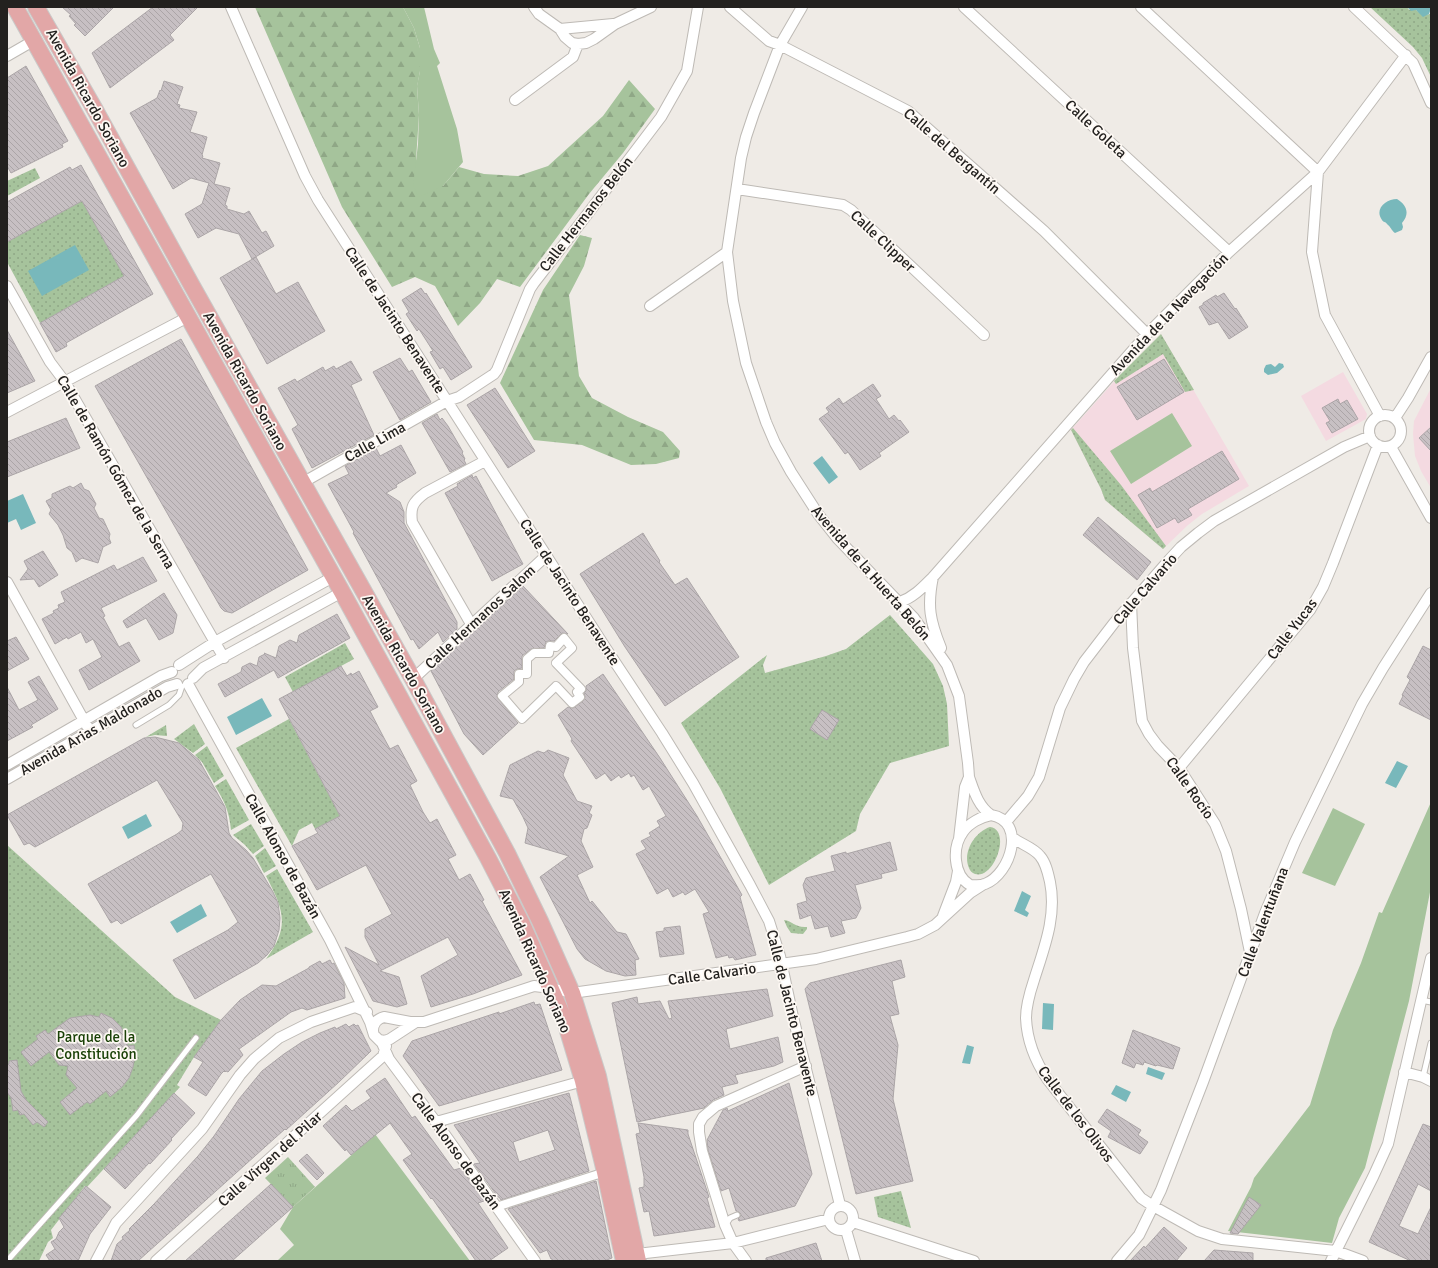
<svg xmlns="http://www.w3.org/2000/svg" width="1438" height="1268" viewBox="0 0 1438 1268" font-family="Signika,sans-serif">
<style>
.education{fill:#f4dae1}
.grass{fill:url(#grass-tufts)}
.forest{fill:url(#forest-firs)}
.park{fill:url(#park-dots)}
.pitch{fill:#a6c39c}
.water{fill:#78b8bb}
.building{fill:url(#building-back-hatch);stroke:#aba5a7;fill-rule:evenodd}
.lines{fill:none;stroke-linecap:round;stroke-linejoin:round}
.service-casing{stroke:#bebab5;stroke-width:7}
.pedestrian-casing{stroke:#bebab5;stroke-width:10}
.minor-casing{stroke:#bebab5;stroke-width:12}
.primary-casing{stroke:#cacac9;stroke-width:18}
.service{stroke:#fff;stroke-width:5}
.pedestrian{stroke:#fff;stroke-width:8}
.minor{stroke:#fff;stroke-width:10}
.primary{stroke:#e2a7a7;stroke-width:16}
.labels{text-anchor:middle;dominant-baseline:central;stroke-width:3.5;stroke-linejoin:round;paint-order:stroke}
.street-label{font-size:15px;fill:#23211f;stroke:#fdf8f3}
.park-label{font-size:15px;fill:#1a4107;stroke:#fdf8f3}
</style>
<defs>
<pattern id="grass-tufts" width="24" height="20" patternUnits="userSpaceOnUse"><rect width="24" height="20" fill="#a6c39c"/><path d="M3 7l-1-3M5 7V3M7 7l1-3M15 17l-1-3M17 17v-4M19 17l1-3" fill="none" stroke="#8fa786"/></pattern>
<pattern id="forest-firs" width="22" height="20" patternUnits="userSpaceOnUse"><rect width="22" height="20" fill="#a6c39c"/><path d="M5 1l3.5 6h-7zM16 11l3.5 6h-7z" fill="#8fa786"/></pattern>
<pattern id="park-dots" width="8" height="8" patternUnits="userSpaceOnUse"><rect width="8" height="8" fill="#a6c39c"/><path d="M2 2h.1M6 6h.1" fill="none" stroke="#8fa786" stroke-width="1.8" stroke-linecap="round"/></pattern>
<pattern id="building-back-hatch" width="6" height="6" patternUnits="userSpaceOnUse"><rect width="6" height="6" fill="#c7c0c3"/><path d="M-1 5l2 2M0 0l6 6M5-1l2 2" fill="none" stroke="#aba5a7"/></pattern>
</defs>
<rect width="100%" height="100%" fill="#efebe6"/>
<path class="education" d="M1161,334L1249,486L1202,514L1188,525L1163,549L1105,500L1101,489L1071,430L1111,385Z
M1343,372L1367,414L1366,419L1326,441L1301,396Z
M1431,388V488L1421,471L1415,456L1413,434L1414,421Z"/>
<path class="grass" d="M288,1157L315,1187L293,1207L265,1178Z"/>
<path class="forest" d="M255,7H403L414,28L420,48V71L417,87L419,115L416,160L443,186L459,167L484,174L518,176L548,166L603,116L629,80L655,109L623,153L589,194L520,287L497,279L480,303L458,326L435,286L415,277L392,287L342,207Z
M580,235L592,238L584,266L569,295L579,376L592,398L628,417L663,432L680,451L679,458L656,464L631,465L582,445L534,440L500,383L543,290Z"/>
<path class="park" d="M1370,7H1407L1409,10H1416C1423,16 1424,15 1431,14V77L1422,58L1413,47Z
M35,168L40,178L7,196V181Z
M82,201L124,276L40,323L7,262V242Z
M1161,334L1194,390L1185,392L1163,354L1116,384L1114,381Z
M1073,428L1121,485L1166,546L1163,549L1105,500L1101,489L1071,430Z
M890,615L933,664L943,686L947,704L949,746L890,763L860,814L856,831L769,885L720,788L681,723L767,655L763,665L765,673L826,656L846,649Z
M345,643L354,659L293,692L285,677Z
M289,719L340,816L315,829L312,823L299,830L292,846L236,748Z
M194,724L205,744L193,753L174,739Z
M166,725L167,736L155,735L146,737Z
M207,746L224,776L214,783L202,762L195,755Z
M226,779L249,820L231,830C229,811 225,802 215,786Z
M251,824L264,846L253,854L245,845L233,835Z
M990,827C1012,830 994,880 975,874C972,873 970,871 969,868C962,852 975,832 990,827Z
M7,845L175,997L221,1020L194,1057L177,1085L180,1087L87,1187L85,1186L51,1230L53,1238L48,1242L39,1261H8L7,1260Z
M265,848L276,866L264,873L255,856Z
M277,869L313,932L266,959C291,926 283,909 266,876Z
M784,920C793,921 795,928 807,927V929L803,934L791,933L787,927Z
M901,1191L911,1228L878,1217L874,1197Z"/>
<path class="pitch" d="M403,7H424L434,49L440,63L437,66L457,129L463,162L443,186L419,197L413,186L418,144L419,115L417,86L420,71V48L414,28Z
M1172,413L1192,446L1131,484L1110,451Z
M1431,802V887L1409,1001L1365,1168L1339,1218L1332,1243L1228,1231L1251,1187L1254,1178L1310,1105L1333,1030L1361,963L1379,912L1382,913Z
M1333,808L1365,824L1335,886L1302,873Z
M375,1134L470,1261H277L294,1245L280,1229L293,1207Z"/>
<path class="water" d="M1407,7H1431V8L1429,14L1423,17L1416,10L1411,11Z
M1397,199C1407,205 1410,214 1402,223L1403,227L1402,230L1395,233C1391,230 1391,227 1387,224C1385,221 1384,223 1382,220C1374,209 1386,199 1397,199Z
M75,245L89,270L42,296L28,271Z
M1279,363L1283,364L1284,367L1277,373L1268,375L1264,372V369L1266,365L1271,364L1275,367Z
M822,456L838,477L829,484L813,463Z
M23,494L36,523L21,530L16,519L7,523V501Z
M262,698L272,716L236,735L227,717Z
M1397,761L1408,766L1396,788L1385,783Z
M146,814L152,826L128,839L122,827Z
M1022,891L1031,896L1025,910L1029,913L1027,917L1014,911Z
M201,904L207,916L177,933L170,922Z
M1043,1003L1054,1004L1053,1030L1042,1029Z
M967,1045L974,1047L970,1064L962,1063Z
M1148,1067L1165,1073L1162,1080L1146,1074Z
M1116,1085L1131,1092L1126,1102L1111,1094Z"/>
<path class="building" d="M62,7H114L85,36L74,25L76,24L69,16L71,15Z
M153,7H198L170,35L174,40L110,88L92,53Z
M26,66L68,141L62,144L63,147L11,173L7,166V78Z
M164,81L183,87L177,104L180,105L179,108L197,112L190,132L207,137L202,155L203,156L202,158L220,163L214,184L230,188L225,205L227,206V209L244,214L249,211L262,233L266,231L274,246L252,259L239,234L216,228L198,238L185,214L202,204L209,183L191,178L173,189L130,113L157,98L160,90L161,91Z
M81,165L153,294L66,343L67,346L56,352L40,323L124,276L82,201L7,242V202L70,167L72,170Z
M256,257L276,294L298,282L325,331L267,364L220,278Z
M421,288L425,294L426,293L472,367L451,380L443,367L440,369L430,352L433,351L419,329L417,331L406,314L409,312L402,300Z
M1224,293L1235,309L1236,308L1248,327L1229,339L1218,322L1209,325L1199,307L1203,305V303L1216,295L1217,297Z
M7,330L35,381L7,393Z
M181,339L308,570L232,613L224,611L221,608L95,386Z
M400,358L409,372L412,370L431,402L400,420L373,372Z
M1164,359L1184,392L1137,420L1117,387Z
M351,361L362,380L351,385L374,435L312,468L292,429L298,425L278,388L295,379L297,382L323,367L325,371L334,366L336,369Z
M873,384L881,396L876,399L889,419L894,415L899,421L900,420L909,432L879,453L881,456L860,470L848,452L845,454L819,419L829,412L826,408L839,398L843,404Z
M495,388L535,451L508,468L467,405Z
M1338,399L1340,404L1347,400L1358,419L1332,433L1326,423L1330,421L1322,408Z
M437,414L440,420L442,418L448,426L463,452L462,453L465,459L464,460L466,464L450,472L422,423Z
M66,418L80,448L7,477V442Z
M1431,427V451L1419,438Z
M401,445L416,473L396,485L397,487L386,493L400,502L404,512V523L457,622V629L443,642L438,632L419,649L413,639L411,640L353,533L354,532L328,484L349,474L345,466L376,448L380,456Z
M1222,451L1239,479L1188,509L1192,515L1178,523L1175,518L1157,528L1138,495L1150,488L1152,492Z
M472,475L473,478L476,476L523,564L492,581L445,493L458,486L457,484Z
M81,483L84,489L89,491L96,504L94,508L99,518L103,519L110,534L109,538L111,543L103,547L98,563L82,558L76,562L72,552L67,548L63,535L58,525L49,514L51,510L46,501L52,498V494L70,486L73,488Z
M1098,517L1151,562L1137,580L1083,535Z
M643,533L660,561L659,562L675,585L687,578L739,657L665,706L625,647L580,574Z
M43,551L58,575L39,587L34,579L20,580L28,569L24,561Z
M143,557L157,581L101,608L105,616L103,617L119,647L129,642L140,661L89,690L79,670L102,657L93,639L86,643L81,632L68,639L67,637L55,644L42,619L54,613L53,611L59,608L58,605L65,602L61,592L114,565L117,570Z
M523,586L568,634L562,633L554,641H548L546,642L544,648L531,649L522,656V668L517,669L514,671V679L498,692L497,697L518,723L483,755L464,734L431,671Z
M164,593L177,615L173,633L159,640L146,618L127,628L123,621Z
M337,614L350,638L278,678L274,670L225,697L218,684L241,672L242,667L250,663L257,666L259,657L265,654L264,653L276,658L279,646L290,640L297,643L299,635Z
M16,637L29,659L7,671V641Z
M1423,646L1431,650V720L1399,704L1403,696L1402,695L1410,680L1407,677Z
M341,666L347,676L351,673L352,675L359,671L378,707L370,711L384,738L390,749L398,745L417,781L410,785L423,812L430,823L437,819L456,855L448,859L459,880L470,874L484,900L482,901L522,975L473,994L431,1007L421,976L458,955L448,937L380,971L399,977L407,1004L397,1007L373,1001L345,947L379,965L365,937V929L392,914L366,865L317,890L292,846L318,833L315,829L340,816L279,699Z
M603,674L660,758L697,816L742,895L740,897L756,955L735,960L733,957L729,958L728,955L716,958L703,914L709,912L695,889L685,895L683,892L673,897L668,888L657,894L636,854L646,849L641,841L651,836L649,833L660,826L657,821L666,816L649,786L643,790L634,775L631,777L629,773L621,778L619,775L611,781L605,773L596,779L571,741L572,739L558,715L568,707L573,708L583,701L585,697L584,693L586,691V686Z
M39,676L58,709L31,725L33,727L7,741V687L19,710L38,700L28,682Z
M822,710L839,720L827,740L810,729Z
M155,737L179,743L199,760L225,807L229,833L232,838L246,850L253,858L273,892L278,903L280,918L279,930L274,946L267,955L258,963L195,999L173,960L228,930L238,922L211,874L121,924L117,920L111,923L88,884L177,834L182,830L183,823L157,780L35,847L29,843L24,845L7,815L144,738Z
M548,750L569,758L563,775L577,801L592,806L589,813L592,815L587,828L584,829L581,841L593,867L577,875L590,903L592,901L617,932L626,934L639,959L635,960L636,975L625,976L606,971L585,959L577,949L540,877L569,856L525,843L528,828L523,817L513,799L500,796L510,765L538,751L544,753Z
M890,842L897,870L881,874L882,878L855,885L861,908L856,918L841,921L845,933L831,937L828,926L815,929L811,915L800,919L797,904L807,901L803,885L806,878L835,871L831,856L846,852V854Z
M680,926L684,954L660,957L656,932L664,931V928Z
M330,960L332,964L334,963L344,983L345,998L307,1010L302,1008L291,1012L239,1049L243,1055L228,1072L226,1071L225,1072L224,1071L221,1074L206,1096L188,1085L203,1062L194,1057L221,1020L240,1000L262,985L276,986L309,968V967L320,961L322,964Z
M901,960L905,977L892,981L899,1014L890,1016L898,1045L893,1099L913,1181L856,1194L805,989L810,983Z
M767,989L773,1016L726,1029L730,1049L778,1037L783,1062L774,1066L735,1075L738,1083L722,1087L724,1095L713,1100L704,1108L637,1122L612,1003L637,997L638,1004L660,1001L669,1019L672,1018L668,1001Z
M534,1002L535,1005L540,1004L562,1070L439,1106L403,1056L412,1041L499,1012V1014Z
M101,1013L112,1018L121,1027L126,1037L128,1046L134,1045L135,1056L133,1067L129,1078L122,1087L110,1097L106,1091L90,1104L87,1102L70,1115L60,1102L77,1088L66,1075L68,1066L59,1065L49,1052L31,1066L21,1052L38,1039L36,1036L45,1030L48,1034L70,1018L90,1015L99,1017Z
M346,1024L349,1027L354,1024L356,1026L358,1025L371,1051L339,1082L286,1130L285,1129L138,1261H111L117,1244L123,1239L122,1237L130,1230L129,1229L154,1204L198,1156L214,1136L239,1099L262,1071L284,1054L302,1042L320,1033L335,1027L336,1029Z
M1133,1030L1180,1048L1173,1069L1157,1065L1156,1066L1144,1062L1143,1065L1136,1063L1134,1068L1122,1063Z
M17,1060L21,1091L26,1100L48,1122L44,1127L37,1122L33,1125L24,1114L20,1115L18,1110L13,1111L11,1098L7,1092V1064H9V1061Z
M385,1078L412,1118L415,1116L454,1170L461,1168L484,1201L478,1203L508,1248L489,1261H476L432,1198L431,1199L403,1160L412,1154L390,1123L351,1155L346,1149L345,1151L323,1126L346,1105L352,1111L371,1098L366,1091Z
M789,1083L812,1174L795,1206L739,1221L738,1219L740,1217L741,1214L739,1212L736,1211L729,1188L721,1191L708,1150L707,1140L723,1110L727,1108L728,1111Z
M174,1093L195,1113L171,1139L172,1140L150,1164L149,1163L125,1189L104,1169Z
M569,1093L589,1171L501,1200L499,1197H498L474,1164L480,1163L454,1125ZM548,1130L555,1150L519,1162L513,1142Z
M1107,1109L1141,1130L1138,1135L1148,1142L1140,1154L1108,1137L1111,1131L1098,1122Z
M638,1123L688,1130V1134L709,1197L707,1198L715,1227L654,1236L649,1211L644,1212L639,1188L644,1187V1177L636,1134L640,1133Z
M1423,1124L1431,1127V1191L1418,1184L1399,1226L1418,1234L1431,1207V1261H1411L1369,1242Z
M307,1154L324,1173L317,1180L299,1161Z
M596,1181L612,1258L604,1261H553L552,1259H551L547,1250L540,1253L508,1209Z
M271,1184L293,1207L267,1230L232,1261H185Z
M86,1186L111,1207L90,1234L78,1261H50L46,1255L55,1249L51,1242L56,1239L59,1232L64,1227L59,1218Z
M1249,1197L1261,1205L1238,1234L1230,1233Z
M1164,1227L1187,1248L1176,1261H1130L1144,1246L1145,1248Z
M816,1243L822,1261H766V1258Z
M1214,1250L1253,1253V1261H1204Z"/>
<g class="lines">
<defs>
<path id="service" d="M136,725L169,705L179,695L182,686
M1421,1000L1431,1002
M1423,1077L1431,1043
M726,1224L730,1218L737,1215
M7,1261L137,1115L196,1038"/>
<path id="pedestrian" d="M564,638L572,648L556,663L581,689L577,692L580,697L572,703L556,686L522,719L502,696L519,682V674H527V659L534,653H549L550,646L556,647Z
M496,1207L605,1172"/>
<path id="minor" d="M231,7L305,176L318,200L605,647L662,733L693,783L750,885L769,921L780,956L793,1017L840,1205
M534,7L539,14L560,29L565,37L572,43L578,44L586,43L594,39L615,24L651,7
M730,7L769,41L780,45L908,111L1044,231L1147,334
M802,7L780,45L754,113L746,137L741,158L727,252L733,301L746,363L766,422L775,443L791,472L818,514L837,538L914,618L947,665L959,696L968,763L969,777L965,787L959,839
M964,7L1229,252
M1141,7L1318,172
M1354,7L1413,63L1431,103
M560,29L613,24
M7,56L33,41
M515,100L573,57L578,44
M1318,172L1312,252L1325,315L1380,416
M737,189L843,205L851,210L984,335
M7,286L50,362L65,382L224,658
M650,306L727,252
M7,412L188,317
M1369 431a16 16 0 1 1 32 0a16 16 0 1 1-32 0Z
M1395,418L1408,398L1431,357
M1391,447L1431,518
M302,483L447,401L459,397L494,374L497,370L530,289L534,283L589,212L661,117L687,71L698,7
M933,577C927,606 930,621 941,648
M7,582L87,726
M900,602C914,597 923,587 933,577L1147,334L1229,252L1318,172L1406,55
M1131,603L1133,648L1142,721L1149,734L1158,746L1179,768L1215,824L1226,851L1241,909L1250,952
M471,624L412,522C410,507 413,502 425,493L485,461
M179,665L215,642L333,577
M193,678L203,668L342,592
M413,679L547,555
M188,684L330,940L370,1022L374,1035L382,1043L389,1059L436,1122L535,1261
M7,765L161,676L172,672
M1179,768L1310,610L1323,587L1333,563L1378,445
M969,777C974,791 978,806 991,815
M7,779L167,687L177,684
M991,815C1027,821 1011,874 985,884C980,886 975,885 970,885C953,875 952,847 963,832C969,823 981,817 991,815Z
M1006,822L1028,796L1039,777L1060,708L1074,679L1084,662L1114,623L1169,560L1181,547L1198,533L1214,521L1344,447L1370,436
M1013,838C1021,844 1034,848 1040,856C1046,863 1048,873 1050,882C1057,916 1044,948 1034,980C1030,992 1026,1005 1026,1018C1027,1042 1035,1061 1048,1080L1141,1198L1153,1206L1198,1231L1222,1239L1326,1250L1336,1251L1363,1261
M943,916L956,882L958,871
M373,1031C373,1023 377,1019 384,1017L410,1022H424L534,986L551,988L572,993L816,959L907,937L918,934L935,925L970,893L984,884
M379,1040L385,1041L390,1039L416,1022
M1404,1072L1423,1077L1431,1081
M436,1122L583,1081
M829 1218a12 12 0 1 1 24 0a12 12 0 1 1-24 0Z
M853,1222L974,1261
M846,1230L855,1261
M632,1258L637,1254L733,1243L829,1219
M96,1261L116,1223L202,1129L240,1075L254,1059L279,1038L311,1022L355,1007L367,1012
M156,1261L383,1056L386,1046
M746,1261L733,1243L725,1225L702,1151L699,1132V1124L703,1117L716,1106L806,1066
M1117,1261L1139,1235L1161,1190L1203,1082L1265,913L1295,842L1362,704L1383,668L1431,593
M1331,1261L1373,1177L1388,1144L1431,958"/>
<path id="primary" d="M15,7L342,592L488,858L522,924L565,1021L583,1081L605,1172L624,1261
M36,7L94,108L191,284L413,679L507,853L540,921L572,993L598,1076L638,1261"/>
</defs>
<use href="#service" class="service-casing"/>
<use href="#pedestrian" class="pedestrian-casing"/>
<use href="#minor" class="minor-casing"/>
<use href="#primary" class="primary-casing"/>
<use href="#service" class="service"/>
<use href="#pedestrian" class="pedestrian"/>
<use href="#minor" class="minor"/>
<use href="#primary" class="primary"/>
</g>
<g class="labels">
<g class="street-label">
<text transform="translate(88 98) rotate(61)">Avenida Ricardo Soriano</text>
<text transform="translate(1096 129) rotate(43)">Calle Goleta</text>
<text transform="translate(952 151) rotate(41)">Calle del Bergantín</text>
<text transform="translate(586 214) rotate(-52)">Calle Hermanos Belón</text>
<text transform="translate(883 241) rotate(43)">Calle Clipper</text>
<text transform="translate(1169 314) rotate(-46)">Avenida de la Navegación</text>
<text transform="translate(395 320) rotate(57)">Calle de Jacinto Benavente</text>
<text transform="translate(245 381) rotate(61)">Avenida Ricardo Soriano</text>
<text transform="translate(375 442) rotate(-29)">Calle Lima</text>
<text transform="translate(116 472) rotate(60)">Calle de Ramón Gómez de la Serna</text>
<text transform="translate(871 573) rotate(49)">Avenida de la Huerta Belón</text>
<text transform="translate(1145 589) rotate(-49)">Calle Calvario</text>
<text transform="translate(570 592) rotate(57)">Calle de Jacinto Benavente</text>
<text transform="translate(480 617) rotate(-43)">Calle Hermanos Salom</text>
<text transform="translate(1292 629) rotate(-53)">Calle Yucas</text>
<text transform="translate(404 664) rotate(61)">Avenida Ricardo Soriano</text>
<text transform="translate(91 731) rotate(-30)">Avenida Arias Maldonado</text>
<text transform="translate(1190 788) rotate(55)">Calle Rocío</text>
<text transform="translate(283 856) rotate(61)">Calle Alonso de Bazán</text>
<text transform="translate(1263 922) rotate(-69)">Calle Valentuñana</text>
<text transform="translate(535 961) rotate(66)">Avenida Ricardo Soriano</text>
<text transform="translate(712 974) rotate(-8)">Calle Calvario</text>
<text transform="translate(792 1013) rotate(76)">Calle de Jacinto Benavente</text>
<text transform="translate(1076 1114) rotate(53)">Calle de los Olivos</text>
<text transform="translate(456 1151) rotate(54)">Calle Alonso de Bazán</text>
<text transform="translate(270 1159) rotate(-42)">Calle Virgen del Pilar</text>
</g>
<g class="park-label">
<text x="96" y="1037">Parque de la<tspan x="96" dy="17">Constitución</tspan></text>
</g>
</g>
<rect width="1438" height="1268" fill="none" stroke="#23211f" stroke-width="16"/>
</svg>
